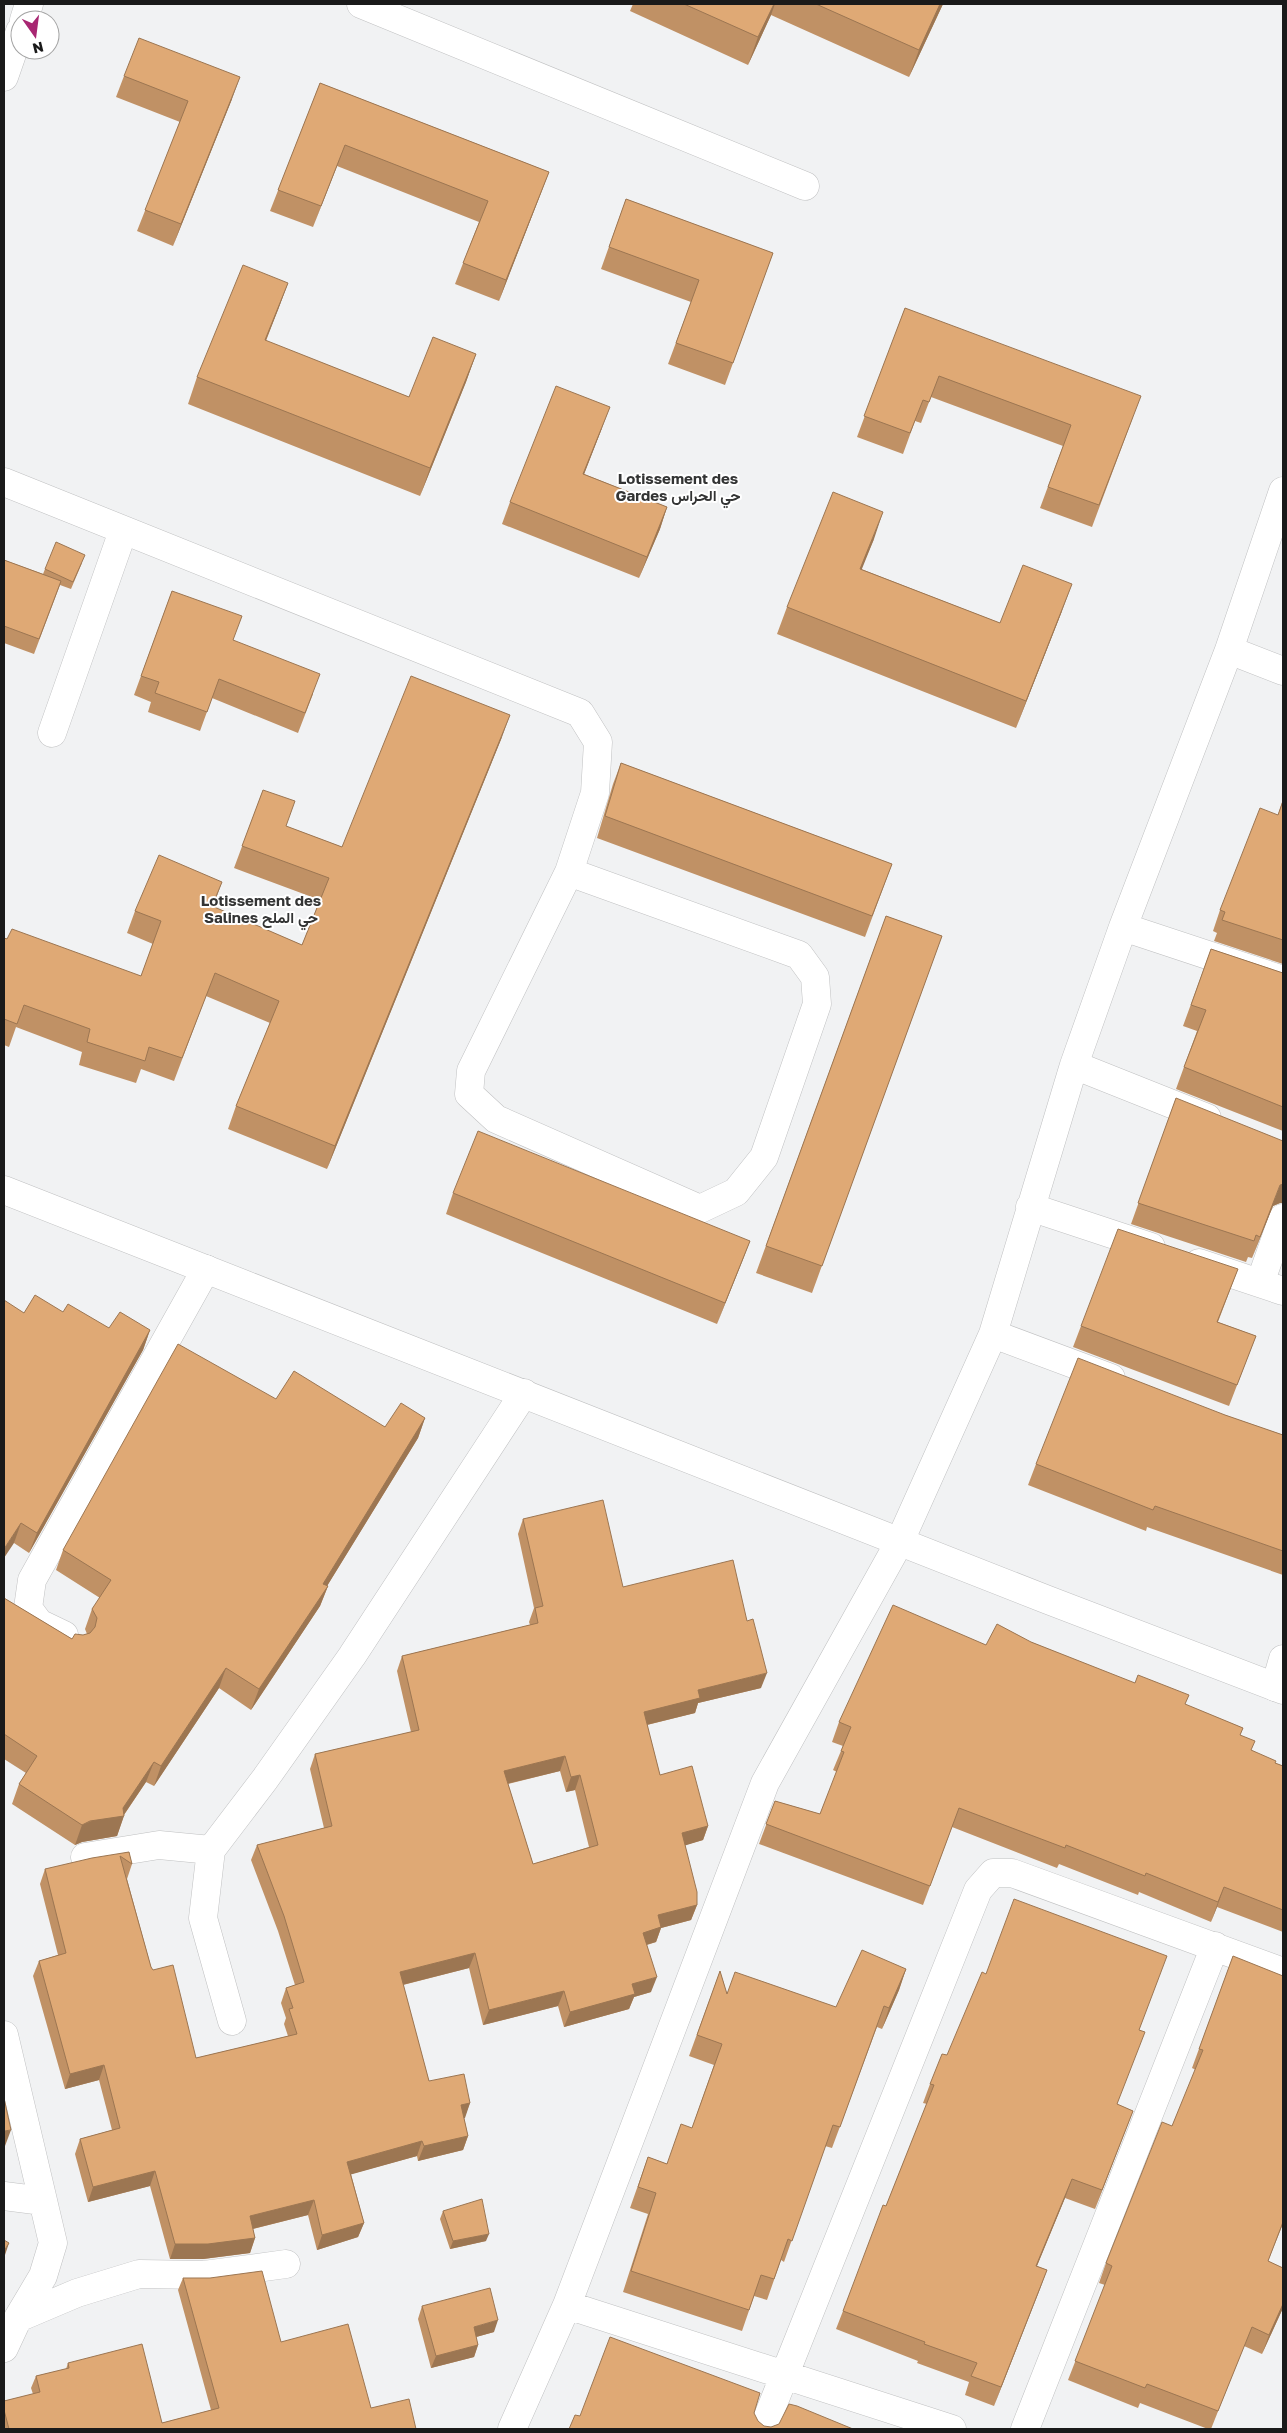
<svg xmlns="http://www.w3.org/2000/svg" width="1287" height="2433" viewBox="0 0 1287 2433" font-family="'Golos Text',Vazirmatn,sans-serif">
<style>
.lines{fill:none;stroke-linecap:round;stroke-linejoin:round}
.minor-casing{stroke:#c0c1c2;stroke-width:29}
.major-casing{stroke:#c0c1c2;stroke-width:29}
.minor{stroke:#fff;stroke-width:28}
.major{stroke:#fff;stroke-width:28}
.wall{fill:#c09165;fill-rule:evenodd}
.shaded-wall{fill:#9c7652}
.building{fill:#dfa975;stroke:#9c7652;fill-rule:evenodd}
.labels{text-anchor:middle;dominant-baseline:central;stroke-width:4;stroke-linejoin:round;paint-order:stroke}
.neighbourhood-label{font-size:15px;font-weight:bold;fill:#333434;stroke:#fff}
</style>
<rect width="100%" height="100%" fill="#f1f2f3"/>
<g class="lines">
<defs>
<path id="minor" d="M361,4L805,186
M24,20L29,4
M4,77L20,31
M4,482L580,713L598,742L595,793L569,872L471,1071L469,1094L496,1119L700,1209L736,1192L764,1157L817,1004L815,977L799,955L569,872
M1229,650L1283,671
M52,733L123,531
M1123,927L1283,980
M1074,1065L1207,1118
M1030,1207L1151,1247
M1199,1263L1283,1291
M1260,1283L1283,1218
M993,1334L1111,1378
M64,1635L39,1623L28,1608L32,1580L206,1269
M1275,1687L1283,1659
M85,1857L159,1845L211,1850
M232,2021L203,1918L211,1850L265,1779L352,1656L524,1393
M4,2035L53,2243L43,2276L18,2318L4,2348
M4,2196L43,2201
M567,2305L952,2429
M18,2318L77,2293L139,2274L204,2275L286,2264
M512,2429L567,2305L765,1783L900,1541L993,1334L1074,1065L1123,927L1229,650L1283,491
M763,2429L978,1890L993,1873H1012L1283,1972
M1025,2429L1215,1946"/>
<path id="major" d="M4,1190L1048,1600L1283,1690"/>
</defs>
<use href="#minor" class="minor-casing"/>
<use href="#major" class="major-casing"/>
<use href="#minor" class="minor"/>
<use href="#major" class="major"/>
</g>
<path class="wall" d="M633,4H943L909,77L771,15L748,65L630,11Z
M124,76L232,99L173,246L137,231L180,122L116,97Z
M320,83L549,172L499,301L455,284L479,222L337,166L313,227L270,211Z
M626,199L773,253L725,385L668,364L691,302L601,269Z
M288,283L266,341L409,397L476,354L466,382L420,496L188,404L197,377Z
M905,308L1133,417L1092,527L1040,508L1063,446L931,397L921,423L915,421L903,454L857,437Z
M602,428L584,474L667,507L660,529L639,578L502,524L510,502Z
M874,539L861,569L1000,623L1062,611L1016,728L777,634L787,607Z
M4,560L43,574L45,569L82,563L71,589L60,585L34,654L4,643Z
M172,591L233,640L313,694L298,733L212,698L200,731L148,712L151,702L134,695Z
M502,737L327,1169L228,1129L236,1106L270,1023L206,996L174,1081L141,1069L136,1083L79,1065L82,1052L16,1027L9,1047L4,1045V938L141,976L153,944L127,933L135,911L213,907L302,945L320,900L234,868L263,790L286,826L342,847Z
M621,763L892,864L865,937L597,838L613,784Z
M1283,799V964L1214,941L1217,933L1213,931L1220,910L1278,815Z
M886,916L942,936L812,1293L756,1273Z
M1211,949L1283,973V1131L1176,1089L1197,1031L1183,1026Z
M1176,1098L1280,1203L1273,1206L1252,1258L1248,1257L1246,1262L1131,1224Z
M453,1193L750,1241L717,1324L446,1214Z
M1238,1269L1218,1322L1256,1336L1229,1406L1073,1347L1081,1326Z
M63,1312L109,1328L150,1330L143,1350L29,1553L14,1543L24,1313Z
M276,1399L385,1427L425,1418L418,1438L327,1586H328L320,1606L251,1710L219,1688L154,1786L146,1782L124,1815L117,1836L82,1842L75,1845L12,1804L19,1784L26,1773L4,1759V1598L72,1639L87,1634L85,1629L92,1609L100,1598L56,1570L63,1550Z
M1225,1415L1283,1435V1575L1147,1527L1146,1531L1028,1485L1036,1464Z
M523,1519L623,1587L761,1688L698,1703L695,1713L647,1725L660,1775L708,1826L703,1840L685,1845L697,1905L691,1920L661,1928L656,1942L647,1945L651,1992L634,1997L629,2009L564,2027L558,2006L483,2025L469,1968L403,1985L429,2081L470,2103L464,2118L468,2136L463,2150L418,2161L417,2156L351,2174L364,2223L358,2237L317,2250L308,2215L253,2229L255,2238L250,2253L203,2259H170L150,2186L88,2202L75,2154L80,2139L112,2130L99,2080L65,2089L33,1976L39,1961L58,1955L40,1884L45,1869L129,1852L132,1864L127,1879L151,1967L196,2058L288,2036L284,2024L286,2018L281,2003L286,1988L295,1985L278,1931L251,1860L257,1845L324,1828L310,1769L315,1754L411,1732L397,1671L402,1656L530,1625L529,1622L534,1608L518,1534ZM560,1771L566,1792L575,1790L589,1847L533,1864L508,1784Z
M1031,1642L1243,1728L1240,1735L1251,1750L1275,1763L1283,1766V1932L1217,1907L1211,1922L1139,1892L1138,1895L1059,1864L1057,1868L952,1827L923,1905L759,1844L775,1801L820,1814L837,1772L833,1770L843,1746L832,1742L839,1722L986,1645Z
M1233,1956L1283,2224L1268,2261L1283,2268V2308L1262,2354L1244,2346L1211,2429H1208L1140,2403L1138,2408L1068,2380L1105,2285L1099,2283L1106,2263L1172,2126L1196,2070L1192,2068Z
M906,1969L899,1990L882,2029L877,2027L832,2148L825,2146L784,2262L781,2260L767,2300L754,2296L742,2331L623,2292L648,2214L630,2208L648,2157L667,2164L692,2128L714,2065L689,2056L720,1971L727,1994L836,2007Z
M1140,2030L1117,2104L1133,2111L1126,2129L1095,2209L1065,2198L1037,2266L1047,2270L994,2406L965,2395L969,2382L917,2363L918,2361L836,2329L843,2311L886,2206L927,2104L923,2103L930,2084L947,2055Z
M443,2211L486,2241L450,2249L440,2219Z
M183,2278L281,2342L371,2408L416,2429H4V2401L33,2394L31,2388L36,2376L66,2369L68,2363L162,2423L211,2410L178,2290Z
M422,2306L494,2332L476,2337L478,2345L474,2357L431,2368L418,2319Z"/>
<path class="shaded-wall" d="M774,4H775L771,15L748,65L758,37Z
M940,4H943L909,77L919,50Z
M240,77L232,99L173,246L181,224Z
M345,145L337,166L313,227L321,206Z
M549,172L541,193L499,301L506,280Z
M288,283L278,310L255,367L265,340Z
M476,354L466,382L420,496L430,468Z
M610,407L602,428L576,495L583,474Z
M667,507L660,529L639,578L647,557Z
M883,512L874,539L851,596L860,569Z
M1072,584L1062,611L1016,728L1026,701Z
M510,715L502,737L327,1169L335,1146Z
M222,882L214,904L203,929L212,906Z
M1283,1184V1203H1280L1273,1206L1252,1258L1280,1185Z
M750,1241L742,1262L717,1324L725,1303Z
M150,1330L143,1350L29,1553L37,1533Z
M425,1418L418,1438L316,1604L323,1584Z
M21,1523L14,1543L4,1558V1549Z
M328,1586L320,1606L251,1710L259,1689Z
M226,1668L219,1688L154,1786L161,1766Z
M767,1673L761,1688L698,1703L695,1713L638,1727L644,1712L698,1690Z
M565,1756L560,1771L498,1786L504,1771Z
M154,1762L146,1782L123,1816H124L117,1836L82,1842L75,1845L82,1825L123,1808Z
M580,1775L575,1790L566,1792L571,1777Z
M708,1826L703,1840L677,1848L682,1833Z
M1224,1887L1217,1907L1211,1922L1218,1902Z
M697,1905L691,1920L661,1928L656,1942L638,1947L643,1933L658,1915Z
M475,1953L469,1968L394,1987L400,1972Z
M906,1969L899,1990L882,2029L889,2008Z
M657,1977L651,1992L634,1997L629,2009L564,2027L570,2012L632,1984Z
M564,1991L558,2006L483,2025L489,2010Z
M104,2065L99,2080L65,2089L70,2074Z
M470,2103L465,2118L455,2120L461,2105Z
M1133,2111L1126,2129L1095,2209L1102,2190Z
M11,2130L5,2146H4V2131Z
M468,2136L463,2150L418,2161L424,2146Z
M422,2141L417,2156L342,2177L347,2162Z
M155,2171L150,2186L88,2202L93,2187Z
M1072,2179L1065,2198L1029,2285L1036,2266Z
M314,2200L308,2215L244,2231L250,2216Z
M364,2223L358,2237L317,2250L322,2235Z
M489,2234L486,2241L450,2249L453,2241Z
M255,2238L250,2253L203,2259H170L175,2244Z
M9,2243L4,2258V2251Z
M1047,2270L1040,2289L994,2406L1001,2387Z
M1283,2304V2308L1262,2354L1269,2335Z
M498,2320L494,2332L469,2339L474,2327Z
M478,2345L474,2357L431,2368L436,2356Z"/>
<path class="building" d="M684,4H774L758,37Z
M816,4H940L919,50Z
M139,38L240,77L181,224L145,210L188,101L124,76Z
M320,83L549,172L506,280L463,263L488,201L345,145L321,206L278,190Z
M626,199L773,253L733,363L676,343L699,280L609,247Z
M243,265L288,283L265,340L409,397L433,337L476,354L430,468L197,377Z
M905,308L1141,396L1099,505L1048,487L1071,425L939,376L929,402L923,400L910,433L864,416Z
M556,386L610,407L583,474L667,507L647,557L510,502Z
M833,492L883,512L860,569L1000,623L1023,565L1072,584L1026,701L787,607Z
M56,542L85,555L73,582L45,569Z
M4,560L61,581L39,639L4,626Z
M172,591L242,616L233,640L320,674L305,713L219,679L207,712L155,693L159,682L141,676Z
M411,676L510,715L335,1146L236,1106L279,1001L215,973L182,1058L149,1047L145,1061L87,1042L90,1029L24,1005L17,1024L4,1019V938L7,939L12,929L141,976L161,921L135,911L159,855L222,882L212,906L302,945L329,878L242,846L263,790L295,801L286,826L342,847Z
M621,763L892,864L872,916L605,816Z
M1283,801V940L1222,920L1225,912L1220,910L1260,808L1278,815Z
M886,916L942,936L822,1266L766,1246Z
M1211,949L1283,973V1107L1184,1067L1206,1010L1191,1005Z
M1176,1098L1283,1141V1184L1280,1185L1260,1237L1256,1235L1254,1241L1138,1203Z
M478,1131L750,1241L725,1303L453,1193Z
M1118,1229L1238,1269L1217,1322L1256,1336L1237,1385L1081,1326Z
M35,1295L63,1312L68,1304L109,1328L120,1312L150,1330L37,1533L21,1523L4,1549V1300L24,1313Z
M178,1344L276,1399L294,1371L385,1427L401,1403L425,1418L323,1584L328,1586L259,1689L226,1668L161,1766L154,1762L123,1808L124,1816L90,1821L82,1825L19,1784L37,1756L4,1734V1598L72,1639L75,1634L83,1635L90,1633L95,1627L97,1618L92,1609L111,1580L63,1550Z
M1078,1358L1225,1415L1283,1435V1551L1155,1506L1153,1510L1036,1464Z
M603,1500L623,1587L733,1560L747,1621L753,1619L767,1673L698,1690L700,1698L644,1712L660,1775L692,1766L708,1826L682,1833L697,1892V1905L658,1915L661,1927L643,1933L657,1977L632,1984L635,1994L570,2012L564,1991L489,2010L475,1953L400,1972L429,2081L464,2074L470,2103L461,2105L468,2136L424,2146L422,2141L347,2162L364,2223L322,2235L314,2200L250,2216L255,2238L208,2244H175L155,2171L93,2187L80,2139L120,2128L104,2065L70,2074L39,1961L66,1953L45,1869L92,1858L129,1852L132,1864L120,1856L151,1967L153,1970L173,1965L196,2058L297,2034L289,2009L293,2008L286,1988L304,1982L284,1916L257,1845L332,1826L315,1754L419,1730L402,1656L538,1623L535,1608L543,1606L523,1519ZM565,1756L571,1777L580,1775L598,1845L533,1864L504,1771Z
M893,1605L986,1645L997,1624L1031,1642L1135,1683L1138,1675L1189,1695L1185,1704L1243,1728L1240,1735L1255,1741L1251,1750L1276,1761L1275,1763L1283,1766V1910L1224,1887L1218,1902L1146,1873L1145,1876L1066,1845L1065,1848L959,1808L930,1886L766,1824L775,1801L820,1814L844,1752L841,1751L851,1727L839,1722Z
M1014,1899L1167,1956L1139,2030L1145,2032L1117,2104L1133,2111L1102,2190L1072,2179L1036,2266L1047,2270L1001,2387L971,2376L977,2363L924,2344L925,2342L843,2311L883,2205L886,2206L934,2085L930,2084L942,2054L947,2055L982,1972L986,1974Z
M862,1950L906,1969L889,2008L884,2006L840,2127L833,2125L792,2241L788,2239L774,2279L761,2275L749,2310L631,2271L656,2193L638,2187L648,2157L667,2164L681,2124L692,2128L722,2044L697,2035L720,1971L727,1994L735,1972L836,2007Z
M1233,1956L1283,1976V2222L1268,2261L1283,2268V2304L1269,2335L1252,2327L1218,2411L1147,2384L1145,2388L1075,2361L1112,2266L1106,2263L1162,2122L1172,2126L1203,2050L1199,2049Z
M4,2098L11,2130L4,2131Z
M482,2199L489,2234L453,2241L443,2211Z
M4,2240L9,2243L4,2251Z
M262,2271L281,2342L348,2324L371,2408L409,2399L416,2429H9L4,2410V2401L40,2392L36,2376L69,2368L68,2363L142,2344L162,2423L219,2408L183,2278H210Z
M490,2288L498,2320L474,2327L478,2345L436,2356L422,2306Z
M610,2337L760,2393L754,2413L758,2421L764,2426L771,2427L779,2424L789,2404L797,2406L853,2429H569L575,2415L580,2416Z"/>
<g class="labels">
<g class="neighbourhood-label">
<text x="678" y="478">Lotissement des<tspan x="678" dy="17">Gardes حي الحراس</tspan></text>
<text x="261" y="900">Lotissement des<tspan x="261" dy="17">Salines حي الملح</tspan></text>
</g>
</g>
<rect width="1287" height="2433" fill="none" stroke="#1a1a1a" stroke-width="10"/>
<g transform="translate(35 35) rotate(166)"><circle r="24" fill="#ffffff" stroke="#a3a3a3"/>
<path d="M0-4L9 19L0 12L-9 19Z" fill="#a82672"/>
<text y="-8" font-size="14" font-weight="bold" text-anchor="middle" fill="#1a1a1a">N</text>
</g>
</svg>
